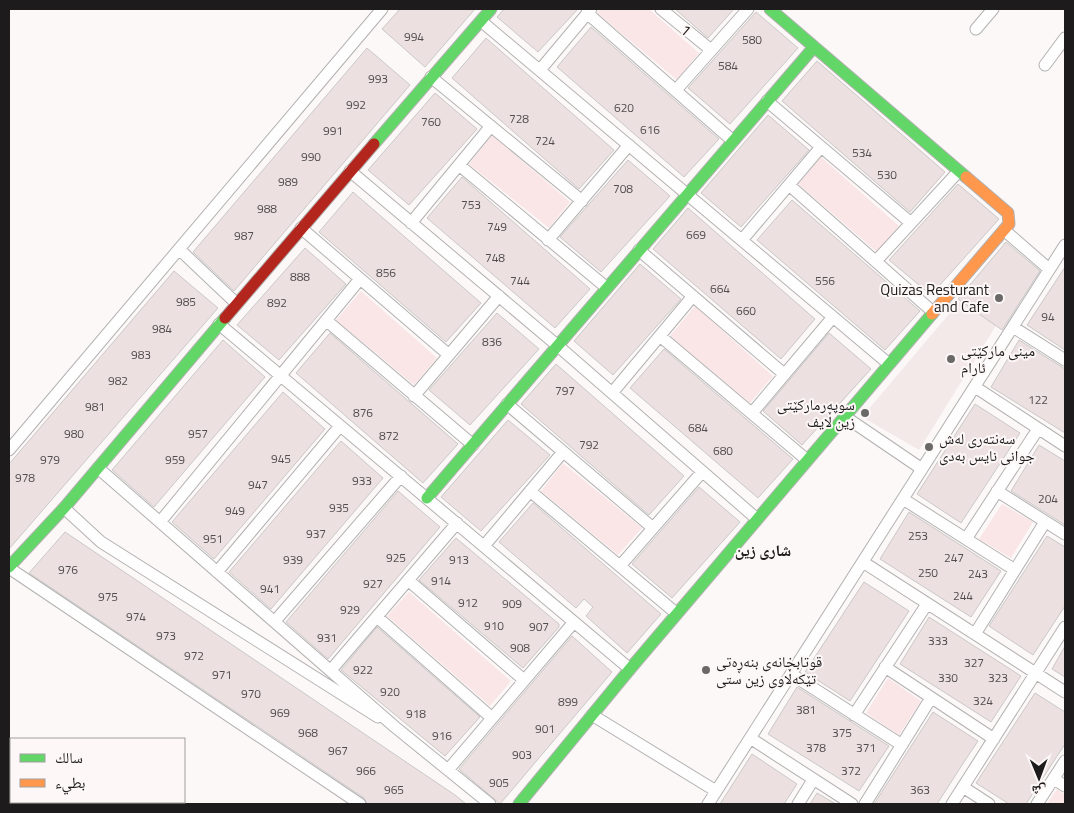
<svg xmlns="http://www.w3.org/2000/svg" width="1074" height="813" viewBox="0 0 1074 813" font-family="'Titillium Web','Noto Naskh Arabic',sans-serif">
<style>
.built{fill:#f4e9e9}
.green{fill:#fae6e7}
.building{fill:#ece0e1;stroke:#cac8c8}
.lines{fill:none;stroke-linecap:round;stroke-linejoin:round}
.street-casing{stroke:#b3b1b1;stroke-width:13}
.fast-casing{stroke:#b3b1b1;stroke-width:13}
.slow-casing{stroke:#b3b1b1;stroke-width:13}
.jam-casing{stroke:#b3b1b1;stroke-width:13}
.street{stroke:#fffefe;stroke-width:11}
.fast{stroke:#63d668;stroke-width:11}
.slow{stroke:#ff974d;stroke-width:11}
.jam{stroke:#b3261e;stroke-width:11}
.poi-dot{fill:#6b6868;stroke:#fdf7f7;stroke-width:2}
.labels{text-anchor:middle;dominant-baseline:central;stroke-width:4;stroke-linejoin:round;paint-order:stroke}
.number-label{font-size:12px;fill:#524d4e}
.street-label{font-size:15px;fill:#1d1b1b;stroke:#fdf7f7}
.poi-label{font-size:15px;fill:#1d1b1b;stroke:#fdf7f7;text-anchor:start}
.neighbourhood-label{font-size:16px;font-weight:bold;fill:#1d1b1b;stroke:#fdf7f7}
</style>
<rect width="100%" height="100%" fill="#fcf8f8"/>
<path class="built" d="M960,301L997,324L919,450L862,417Z"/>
<path class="green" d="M600,9H649L699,53L677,80L597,13Z
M492,135L570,202L549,228L469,164Z
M821,157L899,226L877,252L798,184Z
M361,291L437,358L414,385L336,320Z
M695,306L773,376L750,403L670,336Z
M563,463L642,528L618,555L541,491Z
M1002,504L1033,522L1011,558L979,539Z
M409,592L511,681L490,706L387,616Z
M888,678L921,701L899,735L866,713Z
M1057,789L1065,795V804H1047Z"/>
<path class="building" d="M400,9H475L425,67L382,29Z
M504,9H578L538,52L497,17Z
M675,9H734L708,38Z
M756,12L798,48L730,124L688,88Z
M591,27L719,139L684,177L557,67Z
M486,38L614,150L579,189L452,78Z
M367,48L410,85L234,291L193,252Z
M817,61L945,172L910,212L782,101Z
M435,93L477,129L409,205L368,170Z
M768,115L809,150L741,227L701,193Z
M628,160L670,196L601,272L560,237Z
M462,177L590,289L555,328L427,218Z
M958,184L999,219L931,295L889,260Z
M353,192L481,303L446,342L319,232Z
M792,200L920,311L885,350L757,240Z
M688,208L815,319L781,359L653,249Z
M1006,242L1040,271L1002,330L958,299Z
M305,248L346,284L279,360L237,325Z
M640,264L681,299L613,375L574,341Z
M1065,267V350L1027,325Z
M174,271L218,308L9,549V464Z
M497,313L539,349L470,425L429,390Z
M330,333L458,444L423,483L296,373Z
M829,333L871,369L802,445L763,411Z
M223,340L265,377L154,507L112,470Z
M1019,340L1065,369V433L991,387Z
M664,349L793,459L758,498L630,388Z
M556,364L684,476L649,515L521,404Z
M283,392L325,429L214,559L172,522Z
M975,404L1020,433L961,523L917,494Z
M508,420L550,455L481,531L441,497Z
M341,441L383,478L271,609L229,572Z
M1039,445L1065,461V525L1011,491Z
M699,487L740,522L672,598L632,564Z
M398,491L440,527L328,659L286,622Z
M533,503L661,614L627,653L586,616L593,607L584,599L576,608L499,542Z
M909,512L1001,571L971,617L880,559Z
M65,532L455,795L466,804H367L364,798L29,573Z
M1047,536L1065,547V606L1033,655L989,626Z
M456,538L559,624V627L523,668L419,580Z
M864,582L909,611L850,701L805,672Z
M929,617L1021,676L991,722L900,664Z
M377,627L480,717L445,756L341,670Z
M572,636L612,672L500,804L459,769Z
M1065,646V677L1052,669Z
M797,687L889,746L859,791L768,734Z
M1035,693L1065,712V744L1026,804H1009L976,783Z
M933,712L978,741L964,762L937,804H874Z
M752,754L797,784L784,804H720Z
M817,793L836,804H810Z"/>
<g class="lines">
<defs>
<path id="street" d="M661,9L711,50
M587,13L733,141
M481,21L889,364
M976,29L993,9
M1045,65L1065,38
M540,70L591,9
M431,77L582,201
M676,90L748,9
M767,101L911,223
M459,165L607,288
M350,171L558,346L757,519
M789,185L933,312
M411,223L491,126
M301,228L449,355
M1004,230L1049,269
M548,240L629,145
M742,240L821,147
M180,250L237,304
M639,250L784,374
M876,261L959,171
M327,321L473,445
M219,324L630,669
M1013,327L1065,360
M660,336L807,460
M975,387L1065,446
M612,393L693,296
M414,396L499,296
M507,404L653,528
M752,413L833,317
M844,416L922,469
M9,450L382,9
M98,468L395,727L490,804
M530,491L676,613
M997,491L1065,534
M903,499L1015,570
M64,508L101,542L378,717
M160,522L360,279
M966,539L1038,429
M484,546L563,452
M863,562L1065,692
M620,566L702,472
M9,568L360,804
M217,572L340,426
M408,580L524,680
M377,617L492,718
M275,621L401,476
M975,634L1045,522
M885,667L994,739
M331,670L457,523
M791,674L902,745
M592,715L716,791
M854,715L927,604
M750,738L852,804
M448,770L574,622
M1054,779L1065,786
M963,787L989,804
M708,804L1065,245
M798,804L813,780
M865,804L931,698
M952,804L1065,627
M1037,804L1065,761"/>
<path id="fast" d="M770,9L966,177
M374,144L491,9
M427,498L814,47
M9,567L64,508L225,318
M519,804L630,669L932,314"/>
<path id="slow" d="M932,314L1009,224L1008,213L966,177"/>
<path id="jam" d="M225,318L374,144"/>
</defs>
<use href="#street" class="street-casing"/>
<use href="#fast" class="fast-casing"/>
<use href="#slow" class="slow-casing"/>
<use href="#jam" class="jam-casing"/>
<use href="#street" class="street"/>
<use href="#fast" class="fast"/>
<use href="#slow" class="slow"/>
<use href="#jam" class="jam"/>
</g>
<g class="poi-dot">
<circle cx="999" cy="298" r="5"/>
<circle cx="951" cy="359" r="5"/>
<circle cx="865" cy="413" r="5"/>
<circle cx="929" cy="447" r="5"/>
<circle cx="706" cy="670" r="5"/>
</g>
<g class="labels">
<g class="number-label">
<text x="414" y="36">994</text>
<text x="752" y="39">580</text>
<text x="728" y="65">584</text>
<text x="378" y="78">993</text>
<text x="356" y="104">992</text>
<text x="624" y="107">620</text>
<text x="519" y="118">728</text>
<text x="431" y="121">760</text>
<text x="650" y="129">616</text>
<text x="333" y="130">991</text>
<text x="545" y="140">724</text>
<text x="862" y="152">534</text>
<text x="311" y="156">990</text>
<text x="887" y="174">530</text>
<text x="288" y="181">989</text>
<text x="623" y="188">708</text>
<text x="471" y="204">753</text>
<text x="267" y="208">988</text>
<text x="497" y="226">749</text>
<text x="696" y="234">669</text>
<text x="244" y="235">987</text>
<text x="495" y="257">748</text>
<text x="386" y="272">856</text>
<text x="300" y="276">888</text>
<text x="520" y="280">744</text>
<text x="825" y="280">556</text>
<text x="720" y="288">664</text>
<text x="186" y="301">985</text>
<text x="277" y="302">892</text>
<text x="746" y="310">660</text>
<text x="1048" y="316">94</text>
<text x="162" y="328">984</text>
<text x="492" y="341">836</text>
<text x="141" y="354">983</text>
<text x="118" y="380">982</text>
<text x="565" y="390">797</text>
<text x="1038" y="399">122</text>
<text x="95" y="406">981</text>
<text x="363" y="412">876</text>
<text x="698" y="427">684</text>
<text x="74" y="433">980</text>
<text x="198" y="433">957</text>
<text x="389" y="435">872</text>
<text x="589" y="444">792</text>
<text x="723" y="450">680</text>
<text x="281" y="458">945</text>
<text x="50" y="459">979</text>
<text x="175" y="459">959</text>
<text x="25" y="477">978</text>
<text x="362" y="480">933</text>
<text x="258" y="484">947</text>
<text x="1048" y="498">204</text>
<text x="339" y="507">935</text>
<text x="235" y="510">949</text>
<text x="316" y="533">937</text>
<text x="918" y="535">253</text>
<text x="213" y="538">951</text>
<text x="396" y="557">925</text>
<text x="954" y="557">247</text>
<text x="293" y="559">939</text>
<text x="459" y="559">913</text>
<text x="68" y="569">976</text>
<text x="928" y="572">250</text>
<text x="978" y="573">243</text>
<text x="441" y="580">914</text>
<text x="373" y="583">927</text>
<text x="270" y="588">941</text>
<text x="963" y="595">244</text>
<text x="108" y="596">975</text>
<text x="468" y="602">912</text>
<text x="512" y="603">909</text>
<text x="350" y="609">929</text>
<text x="136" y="616">974</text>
<text x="494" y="625">910</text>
<text x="539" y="626">907</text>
<text x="166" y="635">973</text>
<text x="327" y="637">931</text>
<text x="938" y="640">333</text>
<text x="520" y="647">908</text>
<text x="194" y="655">972</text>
<text x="974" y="662">327</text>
<text x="363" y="669">922</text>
<text x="222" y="674">971</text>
<text x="948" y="677">330</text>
<text x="998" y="677">323</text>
<text x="390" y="691">920</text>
<text x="251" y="693">970</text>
<text x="983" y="700">324</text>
<text x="568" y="701">899</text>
<text x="806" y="709">381</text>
<text x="280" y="712">969</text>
<text x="416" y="713">918</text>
<text x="545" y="728">901</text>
<text x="308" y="732">968</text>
<text x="842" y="732">375</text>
<text x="442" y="735">916</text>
<text x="816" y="747">378</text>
<text x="866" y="747">371</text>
<text x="338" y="750">967</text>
<text x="522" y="754">903</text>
<text x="366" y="770">966</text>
<text x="851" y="770">372</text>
<text x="499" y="782">905</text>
<text x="394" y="789">965</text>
<text x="920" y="789">363</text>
</g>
<g class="street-label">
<text transform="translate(686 30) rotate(40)">1</text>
</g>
<g class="poi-label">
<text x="989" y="289" text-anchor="end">Quizas Resturant<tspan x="989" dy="17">and Cafe</tspan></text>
<text x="961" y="350">مينی ماركێتی<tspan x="961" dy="17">ئارام</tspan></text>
<text x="855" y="404" text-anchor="end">سوپەرماركێتی<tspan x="855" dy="17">زین ڵایف</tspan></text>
<text x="939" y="438">سەنتەری لەش<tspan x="939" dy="17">جوانی نایس بەدی</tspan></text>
<text x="716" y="661">قوتابخانەی بنەڕەتی<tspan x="716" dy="17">تێکەڵاوی زین ستی</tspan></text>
</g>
<g class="neighbourhood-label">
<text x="763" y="550">شاری زین</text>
</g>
</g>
<rect width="1074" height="813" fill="none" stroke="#1d1b1b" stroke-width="20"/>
<rect x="10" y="738" width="175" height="65" fill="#fdf7f7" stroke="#a39f9f"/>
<rect x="20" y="754" width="25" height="8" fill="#63d668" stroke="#a39f9f"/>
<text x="55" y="763" font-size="15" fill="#1d1b1b">سالك</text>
<rect x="20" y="779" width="25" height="8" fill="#ff974d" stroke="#a39f9f"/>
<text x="55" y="788" font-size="15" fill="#1d1b1b">بطيء</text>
<g transform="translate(1039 778) rotate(179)" stroke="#fdf7f7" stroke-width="4" paint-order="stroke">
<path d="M0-4L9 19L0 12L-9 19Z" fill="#1d1b1b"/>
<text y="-8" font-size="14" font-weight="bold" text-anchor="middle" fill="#1d1b1b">ش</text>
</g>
</svg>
